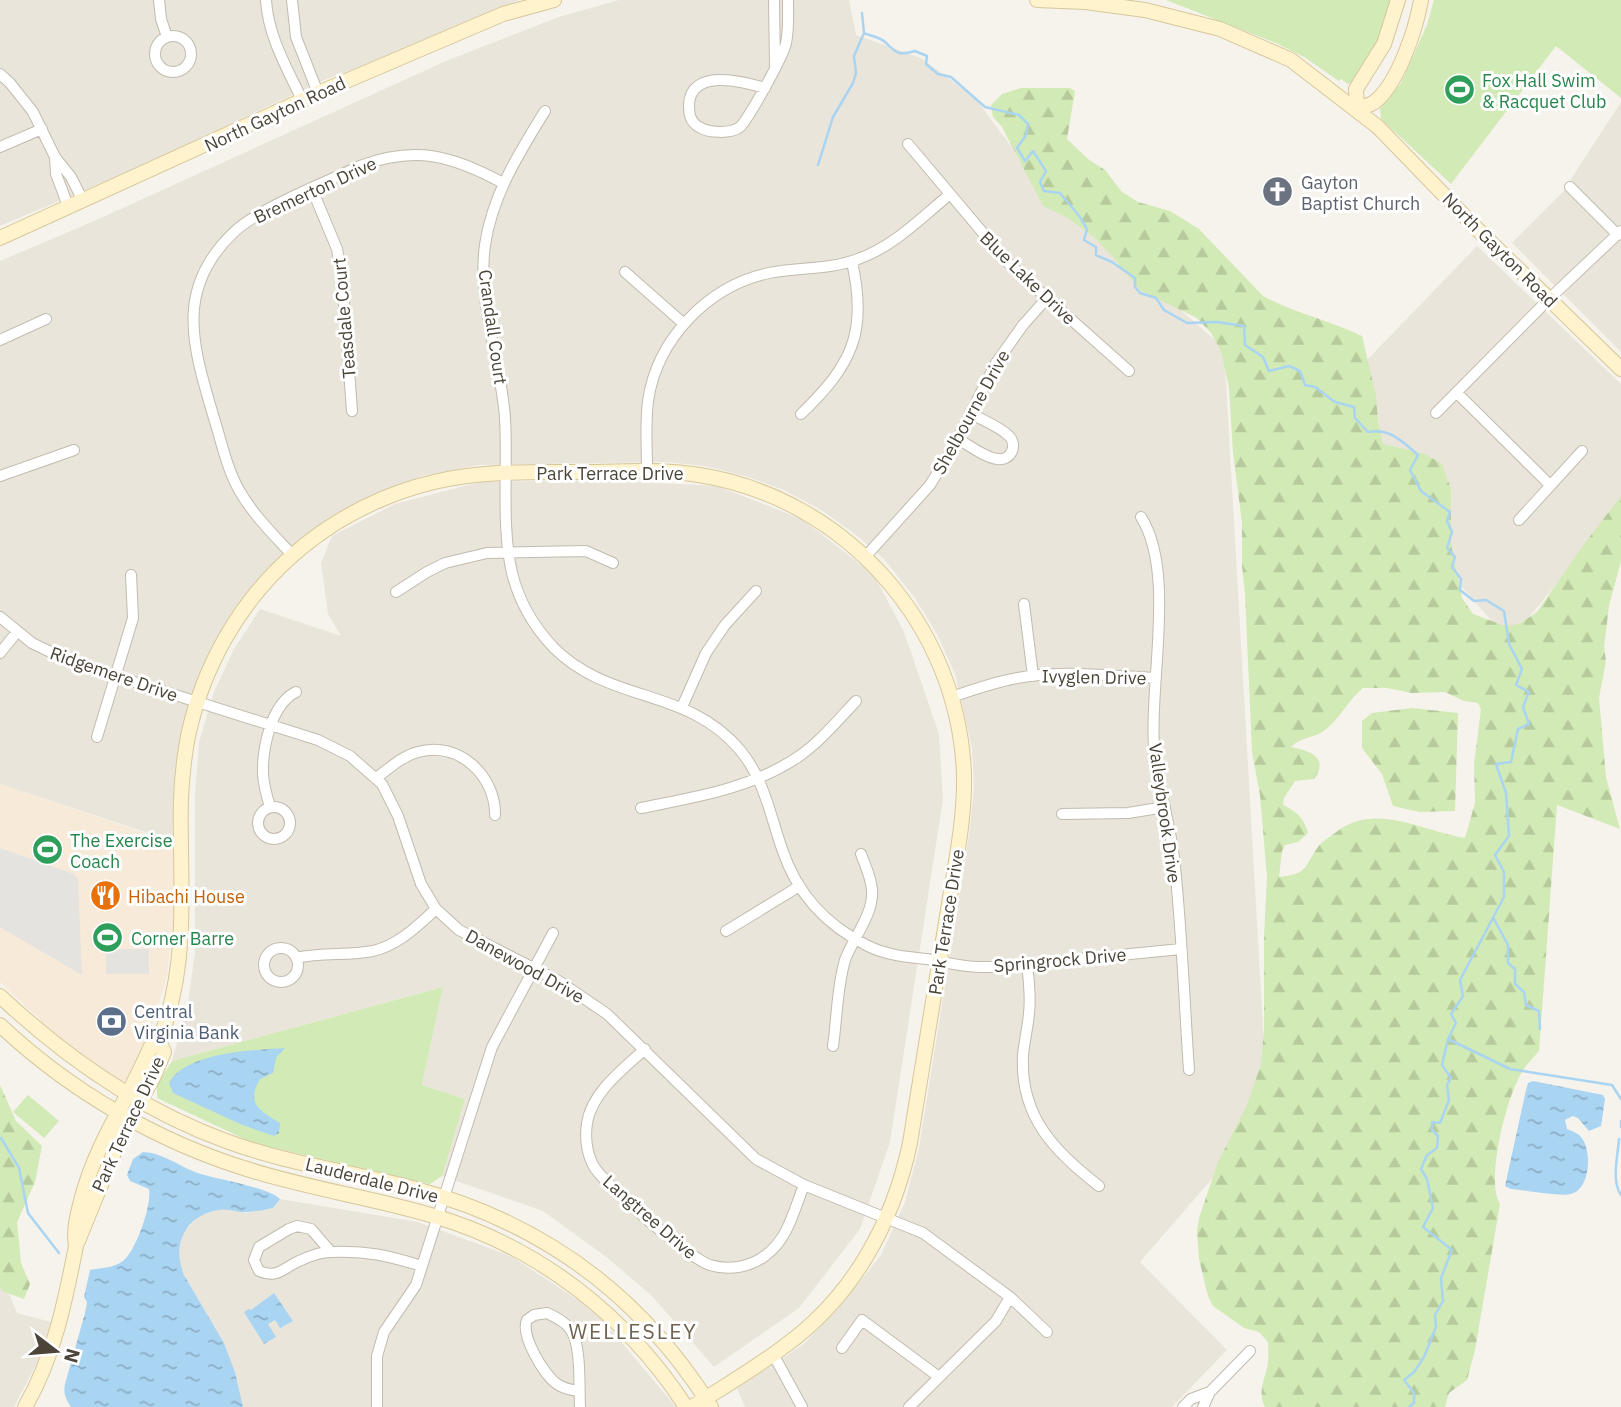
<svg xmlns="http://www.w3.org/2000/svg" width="1621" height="1407" viewBox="0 0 1621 1407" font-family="'IBM Plex Sans',sans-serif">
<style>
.residential{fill:#eae5da}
.commercial{fill:#f7ead8}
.green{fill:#d2eab5}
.forest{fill:url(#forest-firs);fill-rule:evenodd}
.parking{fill:#e5e3e0}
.water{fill:url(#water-ripples)}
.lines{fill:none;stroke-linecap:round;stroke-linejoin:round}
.stream{stroke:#a9d4f2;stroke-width:2.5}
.street-casing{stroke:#c2bbae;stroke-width:12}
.secondary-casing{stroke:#d6c79b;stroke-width:16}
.street{stroke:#fff;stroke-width:10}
.secondary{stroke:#fff3cd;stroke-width:14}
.labels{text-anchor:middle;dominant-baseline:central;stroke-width:6;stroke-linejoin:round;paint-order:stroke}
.leisure-label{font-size:18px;fill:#27864d;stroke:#fff;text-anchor:start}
.street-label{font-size:18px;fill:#4b4439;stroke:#fff}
.worship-label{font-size:18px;fill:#5b616d;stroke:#fff;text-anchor:start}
.food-label{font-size:18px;fill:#c56008;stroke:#fff;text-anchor:start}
.service-label{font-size:18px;fill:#4e5e75;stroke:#fff;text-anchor:start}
.quarter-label{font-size:21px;letter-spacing:2px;fill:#6e6250;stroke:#fff}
</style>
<defs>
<pattern id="forest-firs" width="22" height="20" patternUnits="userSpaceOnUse" patternTransform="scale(1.75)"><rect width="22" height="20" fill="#d2eab5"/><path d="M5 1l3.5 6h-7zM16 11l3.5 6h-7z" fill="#b6ca9c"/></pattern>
<pattern id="water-ripples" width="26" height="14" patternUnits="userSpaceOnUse" patternTransform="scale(1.75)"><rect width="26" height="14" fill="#a9d4f2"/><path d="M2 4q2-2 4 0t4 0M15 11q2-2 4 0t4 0" fill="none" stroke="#8caec5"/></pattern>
</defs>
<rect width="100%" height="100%" fill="#f6f3ec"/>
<path class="residential" d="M0,0H519L389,58L329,78L236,121L225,131L0,226Z
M619,0H849L856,35L921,58L975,98L1043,189L1224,348L1268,1114L1140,1262L1227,1350L1172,1407H745L737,1388L804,1344L844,1301L881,1255L905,1202L919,1148L970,829L974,786L972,748L955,674L937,634L915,598L884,559L860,538L823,511L784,490L748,477L705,466L666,462L479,465L421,476L333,517L276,560L243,600L197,684L183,723L175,773L172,841L0,784V261L92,222L446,61L559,17Z
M1621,102V352L1512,243L1562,193Z
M1477,246L1621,384V506L1509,641L1313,416Z
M600,480L717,486L802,519L874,575L904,632L939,734L943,799L890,1142L860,1229L799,1308L714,1367L651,1295L605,1256L543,1211L442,1176L465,1099L422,1085L443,987L172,1061L188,1003L195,952V795L199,742L214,692L234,649L260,609L341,636L328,614L321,563L332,536L395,504L480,482Z
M280,1199L418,1222L511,1256L596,1312L676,1407H243L235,1372L224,1343L184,1275L180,1265L179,1246L184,1232L199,1216L220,1209H231L245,1213L273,1208Z
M0,1272L17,1313L51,1322L38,1361L14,1407H0Z"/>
<path class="commercial" d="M0,784L177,844L174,919L167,976L149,1035L133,1073L125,1081L115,1079L70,1048L0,982Z"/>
<path class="green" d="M1166,0H1394L1385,33L1354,82L1348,84L1341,79L1339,81L1304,57L1276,43Z
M1434,0H1621V98L1556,46L1451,184L1381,119L1380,109L1401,83L1427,25Z
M443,987L422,1085L465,1099L442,1176L430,1184L253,1143L157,1098V1084L172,1061Z
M28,1095L59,1121L44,1138L13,1112Z"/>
<path class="forest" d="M1021,88H1070L1075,91L1067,139L1088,159L1105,170L1122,192L1138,202L1170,211L1199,229L1263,296C1294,313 1330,320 1362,336L1376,395L1378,421L1383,444L1425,454L1442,464L1451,489V544L1462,598L1473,614L1505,626L1519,624L1537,612L1582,547L1621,496V561L1609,606L1604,647L1606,661L1599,698L1606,777L1620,829L1557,805L1539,1051C1533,1058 1526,1065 1522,1072C1507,1095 1485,1181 1500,1204L1475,1350L1467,1380L1449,1393L1445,1407H1265C1256,1390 1267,1377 1268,1361C1269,1355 1268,1348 1268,1342L1259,1332L1244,1328L1213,1306L1208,1296L1199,1259L1197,1231L1199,1218L1218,1162L1247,1105L1261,1064L1264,1029V937L1267,877L1260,795L1252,752L1245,594L1242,566V523L1233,453L1229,388L1221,351L1211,333L1197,318L1140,290L1113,257L1093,236L1066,217L1043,206L1002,127L993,117L991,105L1002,94ZM1363,688H1387L1412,693L1445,692L1464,701L1478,703L1481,709L1474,764L1475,803L1465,838C1422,831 1374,801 1335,833C1330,837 1322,841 1318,847C1302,869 1310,873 1279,877L1282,851L1285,845L1298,842L1308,833C1304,818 1297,812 1283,805L1284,798L1295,781L1314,779C1331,756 1306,750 1291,747C1300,737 1315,738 1325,730C1338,721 1348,700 1363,688Z
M1412,708L1458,713L1455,811L1420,812L1393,806L1382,774L1362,748V721L1372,713Z
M0,1085L16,1121L42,1146L35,1182L17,1222L21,1263L30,1284L24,1299L2,1291L0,1286Z"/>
<path class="parking" d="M0,848L74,874L78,879L82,975L0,927Z
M106,949H149V974H106Z"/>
<path class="water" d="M285,1048L276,1058L273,1073L260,1079C246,1104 259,1110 280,1123L279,1133L274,1136L240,1124L173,1093L169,1083C185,1052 254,1050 285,1048Z
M1533,1081L1603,1095L1605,1099L1601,1126L1589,1131L1578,1118L1573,1116L1565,1120L1567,1129C1571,1131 1578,1133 1581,1137C1592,1149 1591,1189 1571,1194C1560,1197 1525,1190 1511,1189L1505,1186L1526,1090L1528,1083Z
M143,1152C163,1153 177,1165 195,1172C216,1180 266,1186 280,1199L273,1208C265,1210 254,1212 246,1212C237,1213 229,1208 219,1210C186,1215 171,1244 184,1275L224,1343L235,1372L243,1407H71C66,1399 63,1393 65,1384L85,1313L87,1302L84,1297L90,1270C100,1268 114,1268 123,1261C136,1251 152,1205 149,1189L130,1181L127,1175L133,1159Z
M274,1293L293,1321L280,1328L275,1320L268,1324L276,1337L264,1344L244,1312L249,1309L251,1310Z"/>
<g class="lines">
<path class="stream" d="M864,33C870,36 880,37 885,42C897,53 897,56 915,51L927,56L926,64L938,74L951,77L985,107L1019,115L1028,124L1026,135L1017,148L1025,161L1033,151L1046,171L1040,182L1044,191L1060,193L1080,217L1087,229L1084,240L1096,247V255L1112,262L1135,278V287L1140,293L1156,298L1164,310L1187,323L1217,322L1244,326L1245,345L1263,357L1269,371L1289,366L1300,371L1305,385L1315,387L1335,402L1354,407L1355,418L1368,432C1390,428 1402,441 1418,455L1410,470L1421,491L1450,512L1447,521L1452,532L1447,548L1455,557L1452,567L1461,579L1460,590L1474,601L1486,600L1504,611L1509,644L1522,669L1516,685L1529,692L1523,707L1529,724L1518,729L1511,762L1496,764L1506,793L1509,836L1495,855L1504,872V897L1460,980L1463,996L1451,1014L1456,1023L1448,1039L1442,1065L1451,1078L1447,1085L1449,1100L1440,1123L1432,1122V1130L1438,1136L1437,1148L1427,1155L1421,1169L1427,1179L1433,1208L1423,1227L1452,1250L1441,1278L1443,1301L1435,1315L1436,1327L1424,1357L1414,1372L1404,1380L1414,1393V1403L1409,1407
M818,165L833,117L853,83L856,73L854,56L864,33L862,13
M1494,919L1508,945V963L1515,969V984L1524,992L1526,1005L1539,1011L1540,1029
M1448,1039L1510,1069L1612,1085L1621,1099
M1621,1127V1121
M1,1138L19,1168L28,1213L59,1253
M1619,1139C1618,1155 1611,1181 1621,1195"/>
<defs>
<path id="street" d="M159,0L161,19L167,37
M266,0C268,36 287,68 302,100
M292,0L296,37L318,93
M774,0L775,66
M155 54a18 18 0 1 1 36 0a18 18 0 1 1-36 0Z
M0,74L10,83L33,112L55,157L71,177L82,199
M765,88C742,81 690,68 689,105C689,114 690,122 699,127C708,133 731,134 740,127C749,118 784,55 786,43C789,29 788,14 788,0
M545,111C519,153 492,196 485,245C477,303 501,361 505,418C508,467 501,526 512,573C519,601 534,627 554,648C610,704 687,687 740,750C764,779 770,814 782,849C797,894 825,925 868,946C886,955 907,957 927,959C944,962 962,967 980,967C1007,968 1034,964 1060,961C1100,957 1141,953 1181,949
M908,144L1010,265L1129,371
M0,147L42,129
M55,157L56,174L68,206
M1570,187L1618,235
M312,189L337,249L342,276L352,411
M625,272L684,324
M0,340L46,319
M1457,393L1550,485
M1436,413L1549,299L1621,231
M801,414C852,365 868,332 852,262
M958,439C969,445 985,458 998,459C1011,461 1018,445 1009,436C999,426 982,420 970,413
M647,471C647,448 645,424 648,401C657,339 708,286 769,273C798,267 830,270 858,259C893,247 921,218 949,195
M0,476L74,450
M1141,517C1176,572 1149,683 1154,748C1157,785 1170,821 1174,858C1182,928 1184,1000 1189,1070
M1519,520L1582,451
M293,556C274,535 253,515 239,490C226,467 221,439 213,415C193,346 174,289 234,232C261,207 325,183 360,166C416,145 453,156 503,183
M866,556L930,485L955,444L996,363L1023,325L1047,298
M396,592L427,572L445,563L487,553L586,551L613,563
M1024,604L1033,676
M0,617L32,643L71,662L318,740L350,756L382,784L398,816L421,884L436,909L459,930L557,980L607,1014L756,1159L804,1185L923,1233L1010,1297L1047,1332
M0,653L17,632
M952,697C977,688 1004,679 1030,676C1072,671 1114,676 1156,678
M682,707L706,653L725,625L756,591
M97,737L133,618L131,575
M376,778C390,768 402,756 418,752C458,740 496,776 495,815
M258 823a16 16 0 1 1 32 0a16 16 0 1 1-32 0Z
M270,807C267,797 264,786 263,775C262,749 271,704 296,692
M641,808C696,797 750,789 798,757C820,742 838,720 856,701
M1062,814L1128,813L1165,807
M726,931L798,887
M264 965a17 17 0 1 1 34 0a17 17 0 1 1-34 0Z
M296,958C322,952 348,956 373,951C399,945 417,926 436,909
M1027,964C1029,981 1031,997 1029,1013C1028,1027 1024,1042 1023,1056C1020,1117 1055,1152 1099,1186
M833,1046C837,1018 837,987 845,960C853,938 874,914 872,890C871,877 865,865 861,854
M645,1049C623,1069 592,1092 587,1123C585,1137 587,1153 593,1165C604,1185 689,1258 710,1265C729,1271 751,1267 766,1255C788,1239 794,1210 804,1185
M330,1251L311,1229L297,1226L289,1229L259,1247L254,1260L259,1271C278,1279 283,1268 299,1261C307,1257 321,1252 330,1252C366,1250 389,1256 422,1266
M842,1348L862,1320L939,1377
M773,1354L802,1407
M579,1391C571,1390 564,1389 557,1384C544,1375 520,1335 527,1320L534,1315L547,1313C557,1318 568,1323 573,1334C581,1351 579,1387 580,1407
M377,1407V1356L384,1332L416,1285L492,1047L553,933
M909,1407L996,1321L1010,1297
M1183,1407L1191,1399L1210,1392
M1203,1407L1210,1392L1250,1351"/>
<path id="secondary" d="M1037,0L1085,2L1145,10L1220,29L1291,60L1378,127L1476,228L1621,369
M1398,0L1384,44L1356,89L1357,109C1363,107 1372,105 1377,100C1399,80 1416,29 1421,0
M0,238L318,93L503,14L554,0
M0,996C66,1058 141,1110 226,1141C288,1164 353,1172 416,1189C543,1223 641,1295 711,1407
M0,1025C70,1091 158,1142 250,1170C310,1189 374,1198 434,1216C539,1247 627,1316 686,1407
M78,1241L120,1138L154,1076L164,1052L159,1041
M25,1407C54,1357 65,1302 76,1246C73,1229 78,1213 82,1197C97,1141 128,1100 150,1048C161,1040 163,1031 167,1018C189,946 179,872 181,798C182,777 184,757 188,736C203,667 239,602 293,555C346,508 415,479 486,474C521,471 557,472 592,472C628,471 664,469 699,475C846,498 959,626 964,775C965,822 954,869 947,916C935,991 922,1067 910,1143C893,1223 853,1296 786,1345C756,1368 723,1387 692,1407"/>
</defs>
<use href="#street" class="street-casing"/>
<use href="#secondary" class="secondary-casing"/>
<use href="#street" class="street"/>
<use href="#secondary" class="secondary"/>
</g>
<defs>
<symbol id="stadium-disc" viewBox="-11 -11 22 22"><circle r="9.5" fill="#2e9e5b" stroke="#fff"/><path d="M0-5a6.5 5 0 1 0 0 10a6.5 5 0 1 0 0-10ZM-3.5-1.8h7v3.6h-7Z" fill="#fff"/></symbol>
<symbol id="church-disc" viewBox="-11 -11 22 22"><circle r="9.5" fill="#6b7280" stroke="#fff"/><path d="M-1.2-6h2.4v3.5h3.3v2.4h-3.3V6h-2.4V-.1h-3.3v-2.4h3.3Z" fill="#fff"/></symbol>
<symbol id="restaurant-disc" viewBox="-11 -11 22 22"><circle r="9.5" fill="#e8710a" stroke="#fff"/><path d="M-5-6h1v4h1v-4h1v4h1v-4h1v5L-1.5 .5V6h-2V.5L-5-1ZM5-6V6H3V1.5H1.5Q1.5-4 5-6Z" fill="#fff"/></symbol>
<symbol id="bank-disc" viewBox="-11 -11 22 22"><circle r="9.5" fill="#5c6f8a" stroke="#fff"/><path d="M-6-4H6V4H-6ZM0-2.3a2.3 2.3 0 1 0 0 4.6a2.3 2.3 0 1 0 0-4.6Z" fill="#fff"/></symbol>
</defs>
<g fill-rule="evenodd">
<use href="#stadium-disc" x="1442" y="72" width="35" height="35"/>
<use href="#church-disc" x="1260" y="174" width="35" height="35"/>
<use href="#stadium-disc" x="30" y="832" width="35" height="35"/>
<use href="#restaurant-disc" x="88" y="878" width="35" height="35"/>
<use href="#stadium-disc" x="90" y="920" width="35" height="35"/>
<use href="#bank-disc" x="94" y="1004" width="35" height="35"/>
</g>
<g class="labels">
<g class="leisure-label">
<text x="1482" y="80">Fox Hall Swim<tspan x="1482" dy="21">&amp; Racquet Club</tspan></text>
<text x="70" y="840">The Exercise<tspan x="70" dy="21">Coach</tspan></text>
<text x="131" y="938">Corner Barre</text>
</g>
<g class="street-label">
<text transform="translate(275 114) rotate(-25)">North Gayton Road</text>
<text transform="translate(315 190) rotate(-25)">Bremerton Drive</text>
<text transform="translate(1500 250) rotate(45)">North Gayton Road</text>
<text transform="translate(1028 278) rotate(44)">Blue Lake Drive</text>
<text transform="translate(344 318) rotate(-95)">Teasdale Court</text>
<text transform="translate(493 327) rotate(82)">Crandall Court</text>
<text transform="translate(971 412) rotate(-61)">Shelbourne Drive</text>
<text x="610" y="473">Park Terrace Drive</text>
<text transform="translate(114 674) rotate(19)">Ridgemere Drive</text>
<text transform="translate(1094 677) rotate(1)">Ivyglen Drive</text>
<text transform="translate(1165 813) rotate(82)">Valleybrook Drive</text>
<text transform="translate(946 922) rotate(-81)">Park Terrace Drive</text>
<text transform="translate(1060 960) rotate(-5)">Springrock Drive</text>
<text transform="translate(525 966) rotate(29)">Danewood Drive</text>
<text transform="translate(128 1124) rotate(-65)">Park Terrace Drive</text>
<text transform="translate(372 1180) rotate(14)">Lauderdale Drive</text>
<text transform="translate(650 1217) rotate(41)">Langtree Drive</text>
</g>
<g class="worship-label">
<text x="1301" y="182">Gayton<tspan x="1301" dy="21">Baptist Church</tspan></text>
</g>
<g class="food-label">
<text x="128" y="896">Hibachi House</text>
</g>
<g class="service-label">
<text x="134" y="1011">Central<tspan x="134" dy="21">Virginia Bank</tspan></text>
</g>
<g class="quarter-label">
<text x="633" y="1331">WELLESLEY</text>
</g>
</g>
<g transform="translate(56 1351) rotate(106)" stroke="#ffffff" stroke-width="5" paint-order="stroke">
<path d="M0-5L12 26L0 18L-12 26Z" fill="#4b4439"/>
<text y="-10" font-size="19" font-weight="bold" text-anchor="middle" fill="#4b4439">N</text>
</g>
</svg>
